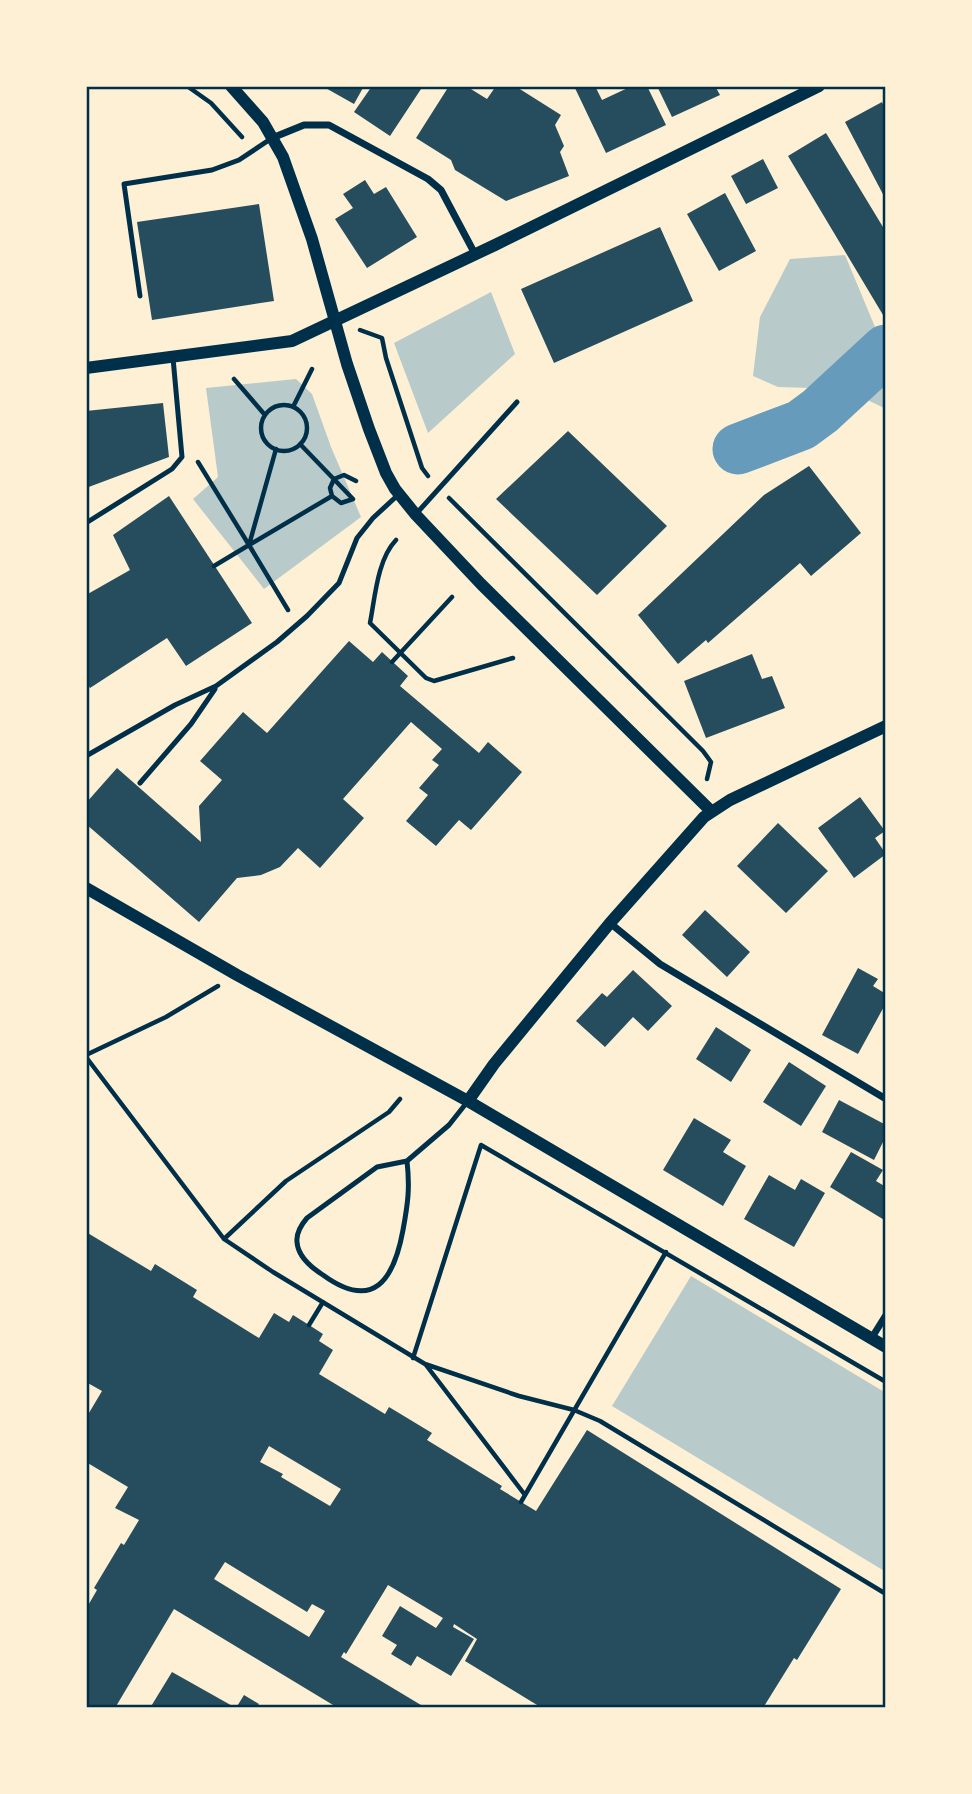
<svg xmlns="http://www.w3.org/2000/svg" width="972" height="1794" viewBox="0 0 972 1794" font-family="Helvetica,sans-serif">
<style>
.green{fill:#b9caca}
.lines{fill:none;stroke-linecap:round;stroke-linejoin:round}
.river{stroke:#669bbc;stroke-width:51}
.building{fill:#264d5e;fill-rule:evenodd}
.path{stroke:#003049;stroke-width:4.5}
.service{stroke:#003049;stroke-width:5}
.minor{stroke:#003049;stroke-width:7}
.tertiary{stroke:#003049;stroke-width:12}
.neatline{fill:none;stroke:#003049;stroke-width:2.5}
</style>
<rect width="100%" height="100%" fill="#fdf0d5"/>
<path class="green" d="M845,255L875,327L886,324V409L845,389L778,387L753,376L760,317L790,259Z
M491,292L515,354L428,433L394,343Z
M296,379L312,394L331,447L361,517L264,589L193,499L218,477L206,388Z
M691,1276L886,1393V1572L612,1406Z"/>
<g class="lines">
<path class="river" d="M738,449L801,425L820,411L886,350"/>
</g>
<path class="building" d="M322,86H364L354,104Z
M372,86H423L390,136L354,112Z
M449,86H466L487,99L496,86H515L561,115L555,125L564,146L560,152L569,176L506,201L455,170L451,160L416,138Z
M574,86H595L602,100L632,86H647L666,125L606,153Z
M657,86H715L720,95L672,117Z
M882,102L886,111V200L845,122Z
M826,133L886,232V320L788,156Z
M763,159L778,188L746,204L731,176Z
M365,180L374,194L386,187L417,237L367,268L335,219L353,208L343,194Z
M725,193L756,251L719,271L687,214Z
M259,204L274,301L152,320L137,222Z
M660,227L693,301L554,363L521,289Z
M163,403L169,457L86,488V411Z
M568,431L667,526L597,595L496,499Z
M809,466L861,533L811,576L800,563L708,643L706,640L678,664L638,615L764,495Z
M169,496L252,623L186,666L167,638L90,688L86,682V595L130,570L113,535Z
M349,641L373,662L382,652L408,676L400,686L479,753L488,742L522,772L471,830L459,820L436,846L406,821L428,795L419,788L439,765L432,760L442,749L411,722L343,799L364,818L320,868L298,848L280,867L261,875L237,878L199,922L86,824V803L117,768L201,842L199,806L222,780L200,761L243,712L267,733Z
M752,654L762,679L772,676L785,708L706,738L684,681Z
M860,797L885,831L875,838L886,854L854,878L818,828Z
M778,823L828,871L786,913L737,866Z
M705,910L750,952L727,977L682,935Z
M858,968L878,979L873,986L886,994V1003L858,1054L822,1035Z
M633,970L672,1006L648,1031L633,1017L605,1047L576,1021L602,993L607,997Z
M716,1027L751,1050L731,1082L696,1059Z
M789,1062L826,1086L801,1126L763,1102Z
M839,1100L886,1125V1136L874,1160L822,1132Z
M694,1118L731,1140L723,1152L746,1166L723,1206L663,1170Z
M851,1152L883,1170L876,1181L886,1187V1221L830,1187Z
M769,1175L795,1190L801,1179L825,1193L794,1247L744,1219Z
M86,1232L151,1271L155,1264L197,1290L193,1297L259,1338L274,1313L289,1322L293,1315L309,1325L323,1334L319,1341L333,1350L319,1374L385,1414L389,1407L432,1433L427,1440L502,1486L500,1489L536,1511L587,1430L841,1589L797,1660L794,1658L763,1708H542L465,1661L477,1639L454,1624L453,1627L474,1639L451,1676L417,1656L411,1666L391,1654L397,1645L382,1636L400,1606L436,1628L443,1618L388,1585L346,1654L344,1652L341,1657L426,1708H338L174,1609L115,1708H86V1609L97,1590L94,1588L121,1543L124,1545L139,1520L115,1508L128,1487L86,1462V1418L102,1391L86,1382ZM269,1446L341,1489L330,1506L281,1477L283,1474L260,1462ZM225,1562L307,1612L312,1604L325,1611L309,1637L214,1579Z
M172,1672L236,1708L244,1695L259,1704L256,1708H150Z"/>
<g class="lines">
<path class="path" d="M187,86L211,103L242,137
M360,330L382,338L386,358L422,468L428,476
M234,379L265,415
M261 428a23 23 0 1 1 46 0a23 23 0 1 1-46 0Z
M293,407L312,369
M198,462L249,545L332,496L341,503L353,499L300,444
M332,496L330,488L334,479L344,475L356,481
M449,498L703,751L711,762L707,779
M396,540C377,560 375,598 370,623L426,678L434,681L513,658
M249,545L288,610
M214,566L249,545L276,449
M392,662L452,597
M86,1055L166,1017L218,986
M86,1057L224,1239L273,1272L425,1364L519,1396L574,1410L600,1421L886,1594
M224,1239L286,1181L389,1112L400,1099
M309,1325L323,1302
M413,1358L481,1145L886,1382
M426,1365L525,1495
M521,1502L666,1252"/>
<path class="service" d="M140,296L124,184L212,170L239,160L272,138
M416,514L517,402
M86,523L172,469L182,457L173,358
M86,756L175,705L216,686L277,642L307,616L339,583L357,538L373,518L399,494
M140,783L191,724L215,689
M407,1161C410,1188 408,1203 403,1230C394,1279 374,1312 323,1275C312,1268 298,1257 297,1242C296,1233 301,1225 307,1218L377,1167L407,1161L449,1125L468,1101"/>
<path class="minor" d="M272,138L304,125H329L428,179L441,190L475,254
M610,923L660,964L886,1099
M871,1339L886,1315"/>
<path class="tertiary" d="M231,86L263,122L283,157L312,239L347,364L369,429L386,473L395,489L416,515L481,584L711,811
M86,368L292,341L495,245L819,86
M86,888L237,975L468,1101L886,1347
M468,1101L494,1064L610,923L704,817L730,800L886,726"/>
</g>
<rect width="972" height="1794" fill="none" stroke="#fdf0d5" stroke-width="175"/>
<rect x="88" y="88" width="796" height="1618" class="neatline"/>
</svg>
